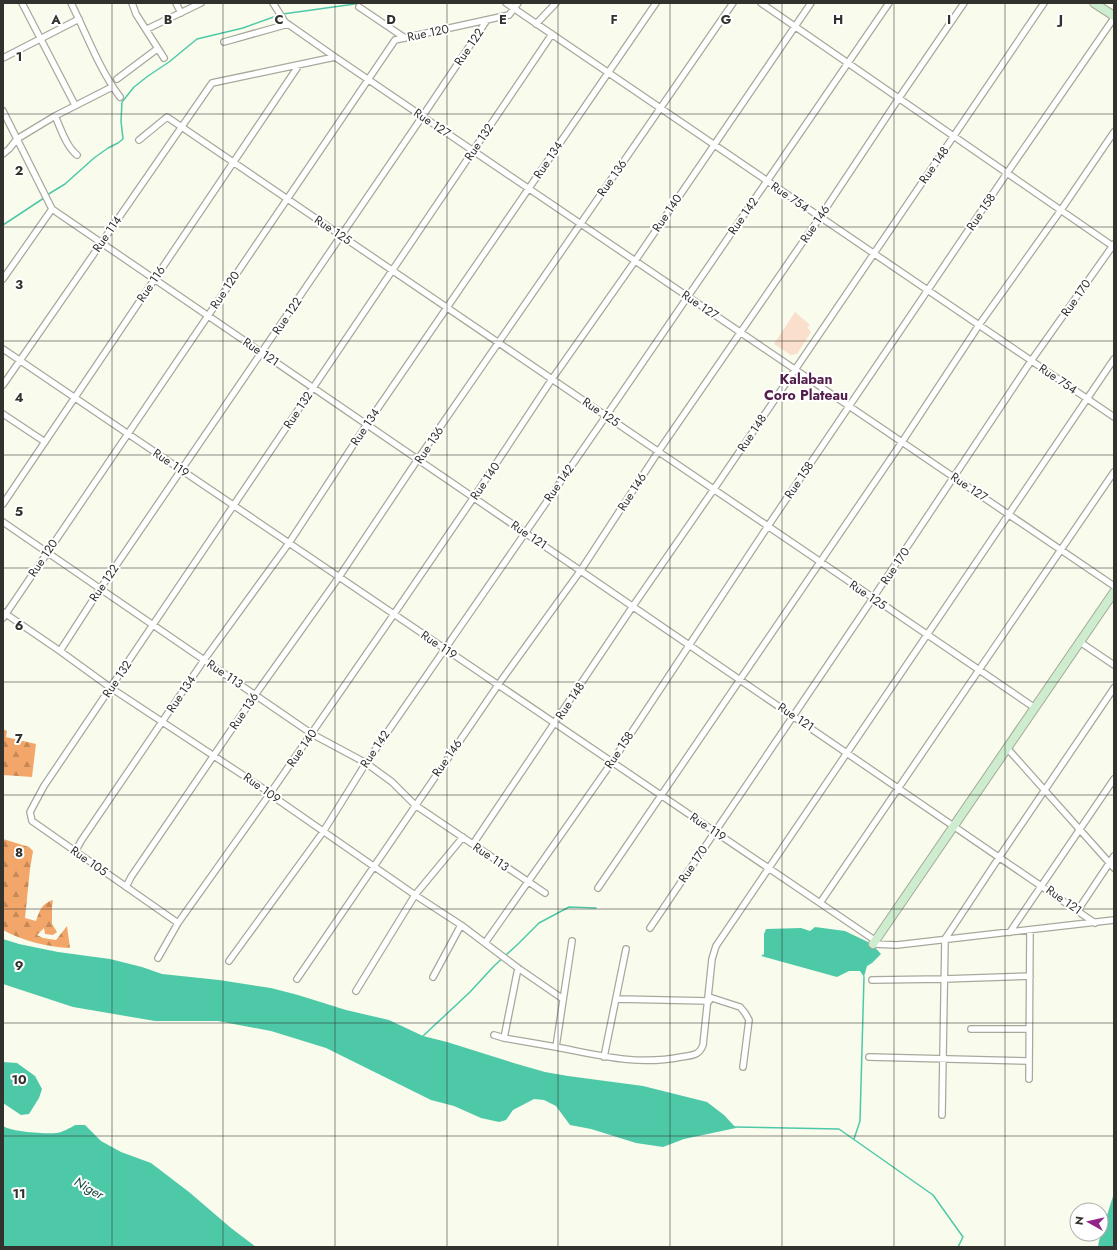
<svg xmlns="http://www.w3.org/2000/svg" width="1117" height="1250" viewBox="0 0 1117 1250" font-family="Jost,sans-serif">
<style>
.grass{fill:#f9dfcc}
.forest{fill:url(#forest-firs)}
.water{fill:#4ec9a8}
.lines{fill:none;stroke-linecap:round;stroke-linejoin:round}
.stream{stroke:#4ec9a8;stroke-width:1.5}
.street-casing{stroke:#a7a99c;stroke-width:8}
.secondary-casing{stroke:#a7a99c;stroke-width:10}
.street{stroke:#fff;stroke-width:5.5}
.secondary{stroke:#cdedce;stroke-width:8}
.grid{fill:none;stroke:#31322d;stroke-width:1;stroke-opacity:0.55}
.labels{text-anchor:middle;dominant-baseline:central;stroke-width:4;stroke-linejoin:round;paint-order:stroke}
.street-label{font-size:12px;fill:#31322d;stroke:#fff}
.water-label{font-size:13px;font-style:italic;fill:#194c3e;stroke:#fff}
.quarter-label{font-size:14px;font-weight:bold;fill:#521e4b;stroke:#fff}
.grid-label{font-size:13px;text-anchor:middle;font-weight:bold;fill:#31322d;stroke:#fff;stroke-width:4;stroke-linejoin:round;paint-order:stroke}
</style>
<defs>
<pattern id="forest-firs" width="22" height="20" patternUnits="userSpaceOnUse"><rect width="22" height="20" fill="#f3a669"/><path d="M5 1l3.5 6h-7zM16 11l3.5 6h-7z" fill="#c58857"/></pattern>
</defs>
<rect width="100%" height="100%" fill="#f9fbed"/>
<path class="grass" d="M795,312L810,325L807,327L811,332L797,354L791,355L774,344Z"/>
<path class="forest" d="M3,729L7,731L6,737L36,744L32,777L3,775Z
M3,839L29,847L33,851L30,869L25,918L36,921C40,910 41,904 53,900L52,907V924L57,932L53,935L45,934L44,928L37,935L43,938L56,940L67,926L70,948C47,947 23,941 3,930Z"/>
<path class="water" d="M815,927L845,931L872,944L881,954L872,963L867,966L864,977L860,971H849L837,977L761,956L764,954V934L766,929L801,928L810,931Z
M3,939L19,944L58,952L110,959L142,967L162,974L219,980L271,988L298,995L346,1010L389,1020L423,1036L447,1042L517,1064L545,1072L568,1076L643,1086L707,1102L724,1115L736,1128L684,1139L663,1147L636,1143L591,1129L570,1125L556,1106L544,1100L534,1099L513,1110L506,1120L499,1122L481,1118L454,1106L431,1100L326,1048L271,1031L218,1021H155L73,1007L3,984Z
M3,1062L17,1063L35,1076L42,1089L39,1098L29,1114L21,1115L3,1103Z
M75,1125H85L101,1141L121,1152L151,1163L189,1192L231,1228L256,1247H3V1126C12,1132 46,1134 57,1133C63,1132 70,1128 75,1125Z
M1114,1193V1247H1098L1099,1241Z"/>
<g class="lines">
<path class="stream" d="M283,14L362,3
M47,195L65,184L94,158L108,148L118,143L123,139L121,121L122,102L134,87L148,76L169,62L197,39L243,28L279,15
M3,225L44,198
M423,1038V1036L470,992L494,966L518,944L539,923L569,907L596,908
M734,1127L839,1129L933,1195L963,1237L958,1247
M854,1139L860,1121L864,977"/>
<defs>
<path id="street" d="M22,3L75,105
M71,3C87,35 99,69 120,97
M132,3L136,14L164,58
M176,3L181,13
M273,3L285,22L335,57L1114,586
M506,3L1114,417
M761,3L1114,247
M359,7L405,38
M536,24L556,3
M147,29L201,3
M224,42L288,24
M3,58L79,19
M117,79L157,49
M3,111L52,209L1095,923
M55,116C61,129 66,146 77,155
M139,140L167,117L1035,708
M3,154L9,149L17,139L55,116L112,87
M3,279L52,209
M3,349L876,941
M3,385L212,83L335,57
M3,414L45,442
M3,504L299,65
M3,522L312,734L366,763L392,782L415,805L545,893
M3,612L60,651L111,688L270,793L271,795L415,895L461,925L518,968L563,999
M3,618L395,40L509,15L518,3
M1080,642L1114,665
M60,651L100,589L422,117L487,20
M1007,748L1114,868
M473,844L633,606L714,489L1044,3
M75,852L81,841L204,660L289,543L367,424L656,3
M126,887L131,877L255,695L339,577L418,459L733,3
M598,888L902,442L979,325L1061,210L1114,132
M820,903L1114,472
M1078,910L1114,856
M178,923L32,821L30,812L44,786L552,34
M650,928L873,598L1031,361L1114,244
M1010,932L1114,779
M485,943L612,762L768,526L1007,173L1114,18
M873,944L897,945L1114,920
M158,958L178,923L269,795L394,614L474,497L552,379L635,261L811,3
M229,961L323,832L366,763L606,416L889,3
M518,968L504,1038C521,1041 539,1044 556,1047C598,1055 637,1066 681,1057C692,1055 699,1056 703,1045L712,959L716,946L1114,359
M433,977L461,925
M297,979L498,685L581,570L658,452L820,217L899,98L964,3
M872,980L944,979L1030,976
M356,991L415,895L463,837
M709,997L740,1007L745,1013L749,1020L743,1067
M617,999L709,1001
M971,1029H1029
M494,1035L504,1038
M556,1047L572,941
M604,1057L626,949
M869,1057L1029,1061
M1029,1079L1030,930
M942,1115L945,939L1000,856L1114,688"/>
<path id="secondary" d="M1094,3L1114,16
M873,944L1114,592"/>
</defs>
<use href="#street" class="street-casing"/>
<use href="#secondary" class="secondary-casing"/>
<use href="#street" class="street"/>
<use href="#secondary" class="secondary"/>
</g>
<path class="grid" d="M112,3V1247M223,3V1247M335,3V1247M447,3V1247M558,3V1247M670,3V1247M782,3V1247M894,3V1247M1005,3V1247M3,114H1114M3,227H1114M3,341H1114M3,455H1114M3,568H1114M3,682H1114M3,795H1114M3,909H1114M3,1023H1114M3,1136H1114"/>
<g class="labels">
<g class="street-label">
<text transform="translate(428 33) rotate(-12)">Rue 120</text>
<text transform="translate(469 47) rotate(-56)">Rue 122</text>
<text transform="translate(432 123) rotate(34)">Rue 127</text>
<text transform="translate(479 142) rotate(-56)">Rue 132</text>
<text transform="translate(548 160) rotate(-56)">Rue 134</text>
<text transform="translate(934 165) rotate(-55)">Rue 148</text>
<text transform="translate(612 178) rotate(-55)">Rue 136</text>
<text transform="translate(790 197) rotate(34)">Rue 754</text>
<text transform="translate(981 212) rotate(-56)">Rue 158</text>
<text transform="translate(667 213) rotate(-56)">Rue 140</text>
<text transform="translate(743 216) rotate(-55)">Rue 142</text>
<text transform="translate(815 224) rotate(-56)">Rue 146</text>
<text transform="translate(333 230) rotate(34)">Rue 125</text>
<text transform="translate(107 234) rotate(-55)">Rue 114</text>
<text transform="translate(151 284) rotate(-56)">Rue 116</text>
<text transform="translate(225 290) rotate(-56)">Rue 120</text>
<text transform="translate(1076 298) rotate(-55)">Rue 170</text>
<text transform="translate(700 305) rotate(34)">Rue 127</text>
<text transform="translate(287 316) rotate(-56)">Rue 122</text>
<text transform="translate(261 352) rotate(34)">Rue 121</text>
<text transform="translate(1058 379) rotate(34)">Rue 754</text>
<text transform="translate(298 410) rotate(-56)">Rue 132</text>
<text transform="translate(601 412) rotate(34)">Rue 125</text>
<text transform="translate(365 427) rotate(-56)">Rue 134</text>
<text transform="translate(752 433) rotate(-56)">Rue 148</text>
<text transform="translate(429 445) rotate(-56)">Rue 136</text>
<text transform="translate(171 463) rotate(34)">Rue 119</text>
<text transform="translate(799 480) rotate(-56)">Rue 158</text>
<text transform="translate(485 481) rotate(-56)">Rue 140</text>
<text transform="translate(559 483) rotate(-55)">Rue 142</text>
<text transform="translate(969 487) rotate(34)">Rue 127</text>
<text transform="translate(632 492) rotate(-57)">Rue 146</text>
<text transform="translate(529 535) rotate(34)">Rue 121</text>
<text transform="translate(43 558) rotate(-56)">Rue 120</text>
<text transform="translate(895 566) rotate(-56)">Rue 170</text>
<text transform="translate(104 583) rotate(-56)">Rue 122</text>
<text transform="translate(868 595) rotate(34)">Rue 125</text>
<text transform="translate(439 645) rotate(34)">Rue 119</text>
<text transform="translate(225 674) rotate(34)">Rue 113</text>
<text transform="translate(117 679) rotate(-56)">Rue 132</text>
<text transform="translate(181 694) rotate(-56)">Rue 134</text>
<text transform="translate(570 701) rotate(-56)">Rue 148</text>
<text transform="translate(244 711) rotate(-56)">Rue 136</text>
<text transform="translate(796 717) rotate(34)">Rue 121</text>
<text transform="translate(302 748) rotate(-55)">Rue 140</text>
<text transform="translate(375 749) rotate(-56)">Rue 142</text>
<text transform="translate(619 750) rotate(-56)">Rue 158</text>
<text transform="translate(447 758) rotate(-55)">Rue 146</text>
<text transform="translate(262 788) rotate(36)">Rue 109</text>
<text transform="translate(708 827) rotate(34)">Rue 119</text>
<text transform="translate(491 857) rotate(34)">Rue 113</text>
<text transform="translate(89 861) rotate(35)">Rue 105</text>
<text transform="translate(693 864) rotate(-56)">Rue 170</text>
<text transform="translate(1064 900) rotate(35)">Rue 121</text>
</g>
<g class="water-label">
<text transform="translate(89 1188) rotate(30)">Niger</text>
</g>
<g class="quarter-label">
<text x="806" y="379">Kalaban<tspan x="806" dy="16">Coro Plateau</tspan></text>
</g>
</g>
<g class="grid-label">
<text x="56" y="24">A</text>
<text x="168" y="24">B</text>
<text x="279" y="24">C</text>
<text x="391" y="24">D</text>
<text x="503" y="24">E</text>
<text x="614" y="24">F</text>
<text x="726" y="24">G</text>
<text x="838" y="24">H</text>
<text x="949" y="24">I</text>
<text x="1061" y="24">J</text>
<text x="19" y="61">1</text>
<text x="19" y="175">2</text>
<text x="19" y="289">3</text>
<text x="19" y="402">4</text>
<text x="19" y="516">5</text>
<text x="19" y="630">6</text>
<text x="19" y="743">7</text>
<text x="19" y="857">8</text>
<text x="19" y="970">9</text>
<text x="19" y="1084">10</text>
<text x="19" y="1198">11</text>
</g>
<rect width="1117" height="1250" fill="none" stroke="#31322d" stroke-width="8"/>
<g transform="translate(1089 1222) rotate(278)"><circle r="19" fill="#ffffff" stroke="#adadab"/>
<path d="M0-3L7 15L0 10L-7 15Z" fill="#912486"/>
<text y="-6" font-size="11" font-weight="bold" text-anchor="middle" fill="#31322d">N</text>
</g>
</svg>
